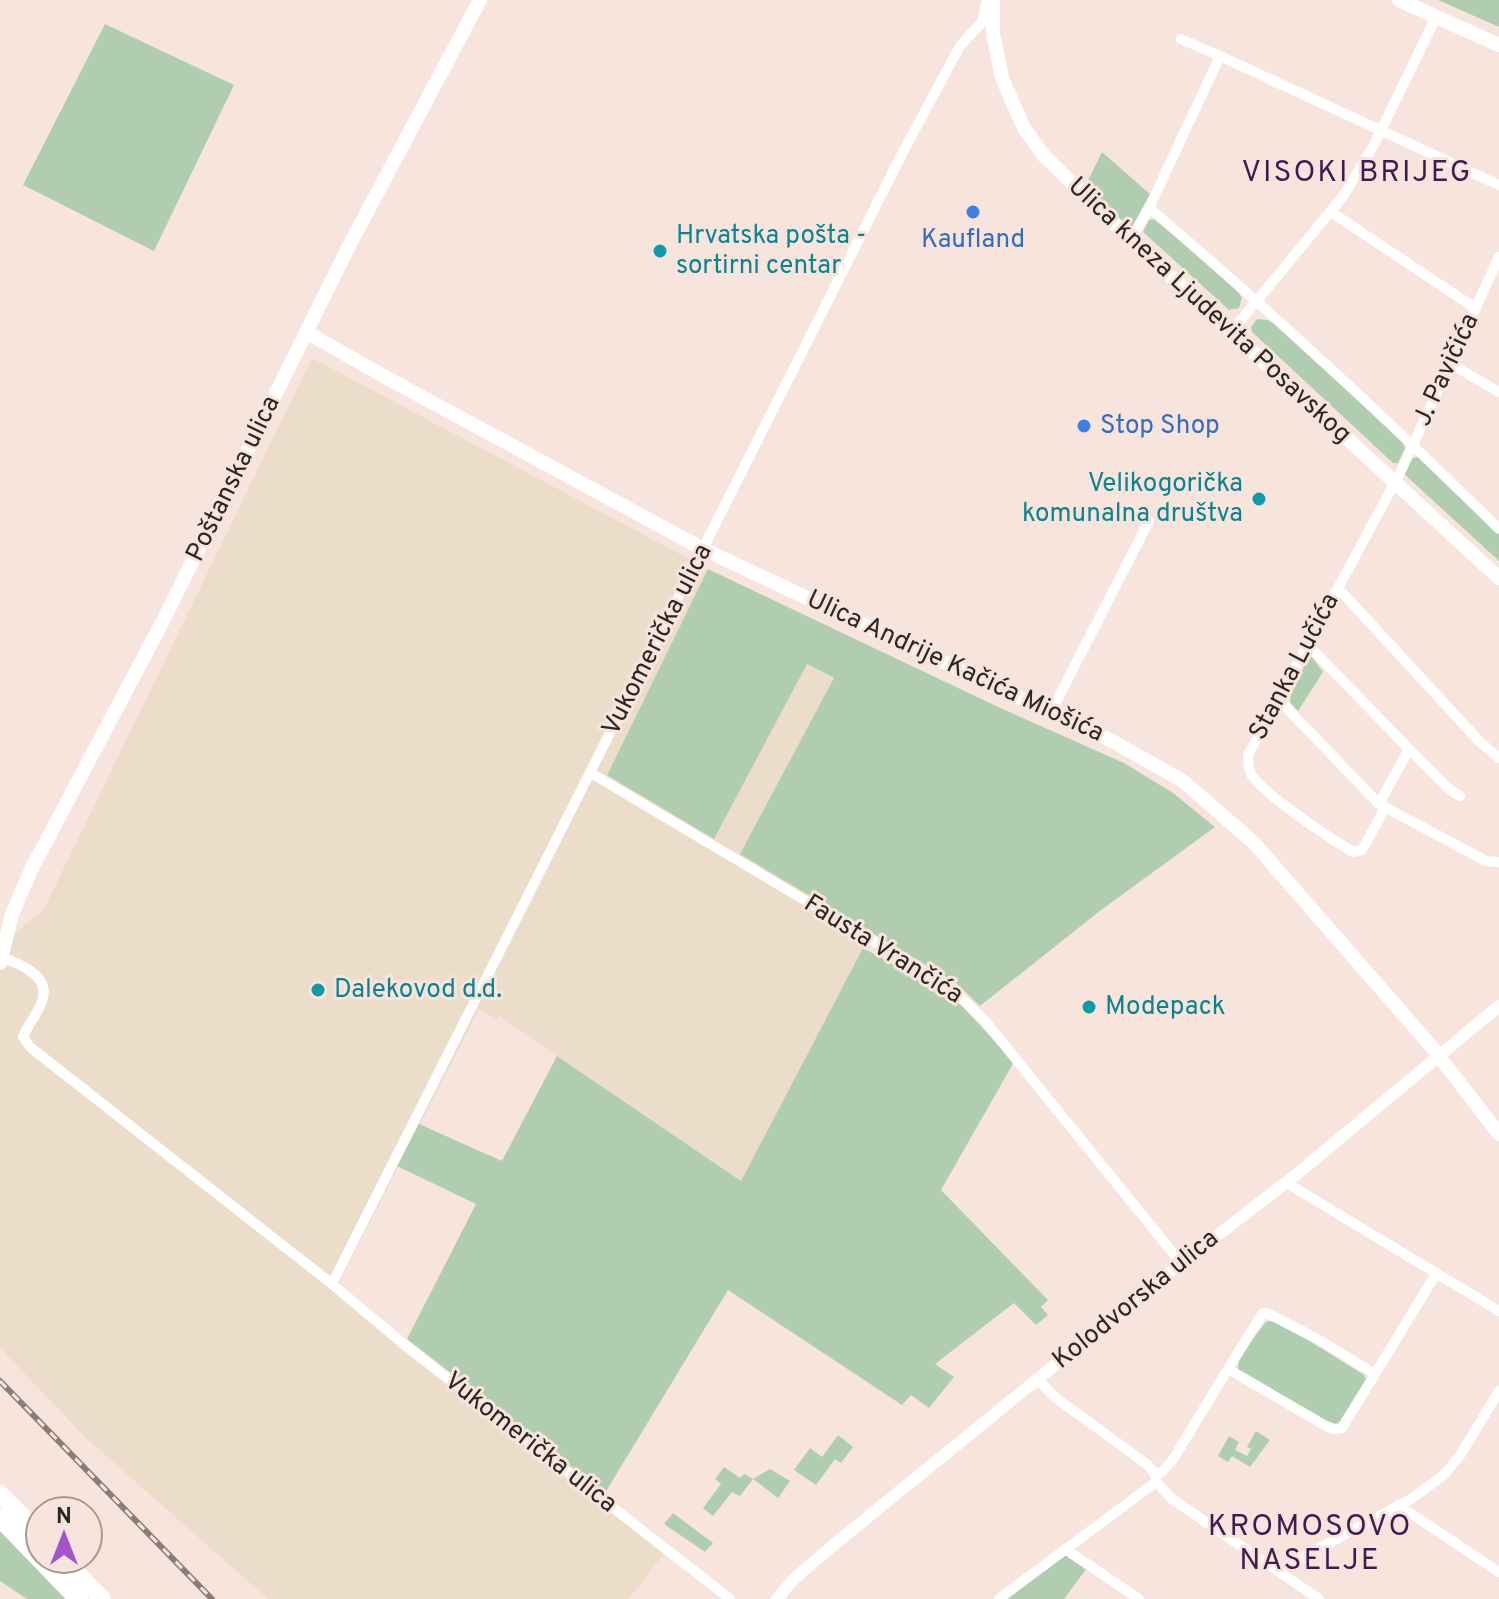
<svg xmlns="http://www.w3.org/2000/svg" width="1499" height="1599" viewBox="0 0 1499 1599" font-family="Overpass,sans-serif">
<style>
.industrial{fill:#ecddca}
.green{fill:#b0ceaf}
.lines{fill:none;stroke-linecap:round;stroke-linejoin:round}
.minor{stroke:#fff;stroke-width:10}
.tertiary{stroke:#fff;stroke-width:12}
.secondary{stroke:#fff;stroke-width:14}
.motorway{stroke:#fff;stroke-width:18}
.rail-casing{stroke:#897d78;stroke-width:6}
.rail{stroke:#f7e5dd;stroke-width:3;stroke-dasharray:9;stroke-linecap:butt}
.shop-dot{fill:#3f7fe0;stroke:#f7e5dd;stroke-width:3}
.culture-dot{fill:#0f9aa8;stroke:#f7e5dd;stroke-width:3}
.labels{text-anchor:middle;dominant-baseline:central;stroke-width:6;stroke-linejoin:round;paint-order:stroke}
.culture-label{font-size:26px;fill:#0d838f;stroke:#f7e5dd;text-anchor:start}
.shop-label{font-size:26px;fill:#366cbe;stroke:#f7e5dd}
.street-label{font-size:26px;fill:#2d2724;stroke:#f7e5dd}
.quarter-label{font-size:30px;letter-spacing:2px;fill:#401b51;stroke:#f7e5dd}
</style>
<rect width="100%" height="100%" fill="#f7e5dd"/>
<path class="industrial" d="M312,358L708,569L607,774L714,838L807,664L834,679L740,854L872,932L741,1181L499,1016L496,1019L479,1009L339,1283L332,1291L407,1354L665,1552L629,1599H268L87,1439L0,1348V944L43,911Z"/>
<path class="green" d="M1438,0H1499V27Z
M105,24L234,85L154,251L23,185Z
M1102,152L1150,194L1131,229L1085,187Z
M1156,219L1238,292L1242,298L1239,308L1229,310L1143,232L1149,220Z
M1257,319L1268,320L1273,323L1401,440L1405,448L1398,463H1393L1252,332L1251,327Z
M1418,457L1499,533V561L1403,473L1412,458Z
M708,569L996,706L1124,763L1173,793L1215,827L1101,910L980,1006L956,983L740,854L834,678L807,664L714,839L607,775Z
M1311,656L1323,672L1298,711L1290,702L1291,695L1308,658Z
M863,948L927,983L962,1006L1014,1062L941,1190L1048,1300L1041,1307L1048,1315L1036,1325L1014,1303L935,1364L954,1377L929,1408L911,1395L902,1405L728,1290L605,1493L407,1339L476,1204L397,1166L419,1124L502,1161L557,1056L741,1181Z
M1276,1320L1364,1375L1366,1380L1338,1424H1329L1238,1369L1239,1356L1266,1322Z
M1256,1431L1270,1440L1250,1467L1232,1456L1228,1462L1218,1456L1229,1436L1239,1442L1235,1450L1247,1456L1251,1449L1247,1447Z
M838,1435L853,1447L841,1463L835,1459L816,1485L794,1470L810,1448L822,1457Z
M724,1467L740,1478L744,1474L753,1479L770,1469L790,1481L778,1498L753,1479L740,1496L732,1492L713,1516L703,1508L721,1484L715,1479Z
M673,1513L713,1543L705,1552L664,1524Z
M0,1531L65,1599H27L0,1581Z
M1062,1556H1070L1087,1568L1064,1599H1005Z"/>
<g class="lines">
<path class="minor" d="M1181,39L1220,56
M1149,208C1270,310 1386,418 1499,529
M1331,212L1475,308
M1131,240L1149,208L1220,56L1499,185
M1232,331L1344,195L1375,143L1436,17
M1451,364L1499,392
M1338,588L1480,742L1499,758
M1308,645L1409,749L1448,788L1460,796
M1279,700L1379,804L1486,861L1499,862
M1051,712L1149,521
M591,773L907,961L957,994L985,1021L1181,1263
M1379,804L1409,749
M1385,808L1362,850L1353,852C1331,839 1263,794 1251,774C1248,768 1248,762 1248,755L1400,473L1499,257
M1,957C18,963 49,975 43,998C40,1011 28,1024 23,1037L30,1047L332,1284L405,1345L730,1599
M1285,1182L1499,1311
M332,1284L904,150L960,46L982,22L987,0
M1375,1374L1321,1341L1267,1313H1263L1228,1369L1326,1426L1334,1429L1342,1428L1436,1274
M1038,1380L1056,1398L1148,1465L1155,1474
M1156,1477L1155,1474L1162,1472L1172,1461L1228,1369
M1156,1482L1172,1499L1319,1599
M1398,1505L1499,1572
M1065,1549L1139,1599
M1277,1571L1411,1499L1445,1474L1461,1454L1499,1391
M999,1599L1156,1482"/>
<path class="tertiary" d="M777,1599L793,1580L831,1547L1157,1282L1297,1174L1499,1006"/>
<path class="secondary" d="M993,0V34L1002,78L1024,128L1044,156L1131,240L1499,578
M1399,0L1499,45
M306,332L387,378L703,549L1114,742L1183,781L1254,843L1431,1046L1499,1134
M0,963L12,914L32,868L163,621L349,246L480,0"/>
<path class="motorway" d="M0,1494L40,1535
M0,1518L79,1599
M63,1559L102,1599"/>
<defs>
<path id="rail" d="M0,1381L212,1599"/>
</defs>
<use href="#rail" class="rail-casing"/>
<use href="#rail" class="rail"/>
</g>
<g class="shop-dot">
<circle cx="973" cy="212" r="8"/>
<circle cx="1084" cy="426" r="8"/>
</g>
<g class="culture-dot">
<circle cx="660" cy="251" r="8"/>
<circle cx="1259" cy="499" r="8"/>
<circle cx="318" cy="990" r="8"/>
<circle cx="1089" cy="1007" r="8"/>
</g>
<g class="labels">
<g class="culture-label">
<text x="676" y="236">Hrvatska pošta -<tspan x="676" dy="30">sortirni centar</tspan></text>
<text x="1243" y="484" text-anchor="end">Velikogorička<tspan x="1243" dy="30">komunalna društva</tspan></text>
<text x="334" y="990">Dalekovod d.d.</text>
<text x="1105" y="1007">Modepack</text>
</g>
<g class="shop-label">
<text x="973" y="240">Kaufland</text>
<text x="1100" y="426" text-anchor="start">Stop Shop</text>
</g>
<g class="street-label">
<text transform="translate(1209 311) rotate(43)">Ulica kneza Ljudevita Posavskog</text>
<text transform="translate(1447 370) rotate(-65)">J. Pavičića</text>
<text transform="translate(234 479) rotate(-64)">Poštanska ulica</text>
<text transform="translate(658 640) rotate(-63)">Vukomerička ulica</text>
<text transform="translate(955 667) rotate(25)">Ulica Andrije Kačića Miošića</text>
<text transform="translate(1295 667) rotate(-62)">Stanka Lučića</text>
<text transform="translate(883 950) rotate(32)">Fausta Vrančića</text>
<text transform="translate(1136 1300) rotate(-39)">Kolodvorska ulica</text>
<text transform="translate(530 1443) rotate(38)">Vukomerička ulica</text>
</g>
<g class="quarter-label">
<text x="1357" y="173">VISOKI BRIJEG</text>
<text x="1310" y="1527">KROMOSOVO<tspan x="1310" dy="34">NASELJE</tspan></text>
</g>
</g>
<g transform="translate(64 1535)"><circle r="38" fill="#f7e5dd" stroke="#a69993" stroke-width="2"/>
<path d="M0-6L14 30L0 20L-14 30Z" fill="#a255c7"/>
<text y="-12" font-size="22" font-weight="bold" text-anchor="middle" fill="#2d2724">N</text>
</g>
</svg>
